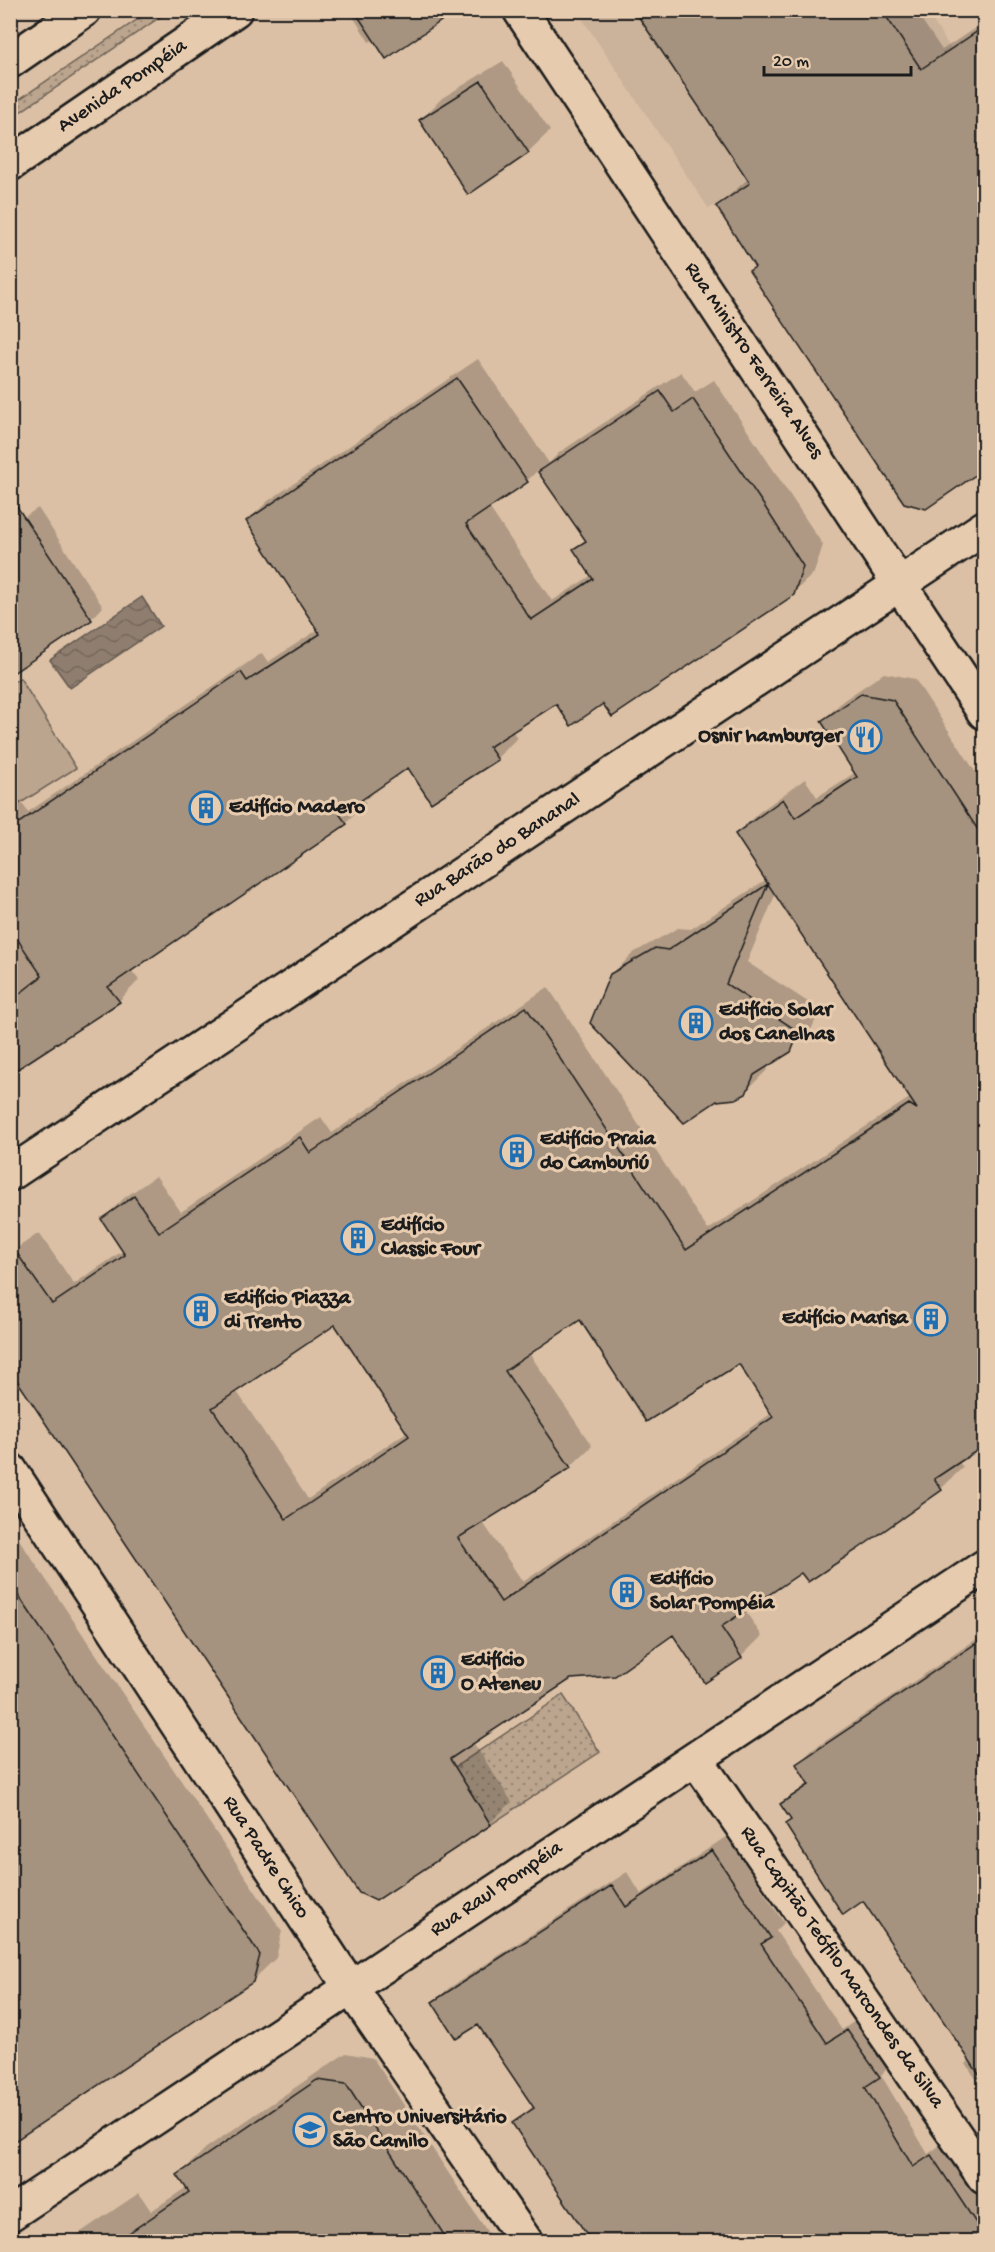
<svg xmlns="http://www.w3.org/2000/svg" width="995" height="2252" viewBox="0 0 995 2252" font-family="'Gochi Hand',sans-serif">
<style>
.built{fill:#cbb29a}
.grass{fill:url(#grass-dots);stroke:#6c6055;stroke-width:1.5}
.park{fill:#bba58e;stroke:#6c6055;stroke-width:1.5}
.water{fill:url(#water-waves);stroke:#61574e;stroke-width:1.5}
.shadow{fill:#0003;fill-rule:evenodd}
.building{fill:#a5927f;stroke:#1c1c1c;stroke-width:1.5;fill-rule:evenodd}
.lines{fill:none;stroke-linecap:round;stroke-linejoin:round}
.street-casing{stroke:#1c1c1c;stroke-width:38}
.secondary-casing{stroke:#1c1c1c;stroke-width:38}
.street{stroke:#e7cbae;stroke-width:33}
.secondary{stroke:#e7cbae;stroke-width:33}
.labels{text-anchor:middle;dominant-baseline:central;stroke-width:6;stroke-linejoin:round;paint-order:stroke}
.street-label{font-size:21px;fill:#1c1c1c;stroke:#e7cbae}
.poi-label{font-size:21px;font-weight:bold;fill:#1c1c1c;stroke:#e7cbae;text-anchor:start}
</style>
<defs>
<pattern id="grass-dots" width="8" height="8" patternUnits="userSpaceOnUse" patternTransform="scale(1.5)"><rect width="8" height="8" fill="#bba58e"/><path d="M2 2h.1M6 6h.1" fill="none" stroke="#978673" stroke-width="1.8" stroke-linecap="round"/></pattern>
<pattern id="water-waves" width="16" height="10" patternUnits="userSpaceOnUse" patternTransform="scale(1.5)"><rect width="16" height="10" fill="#8f7e6f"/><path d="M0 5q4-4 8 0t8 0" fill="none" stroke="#74665a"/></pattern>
</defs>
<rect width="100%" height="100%" fill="#dbc0a5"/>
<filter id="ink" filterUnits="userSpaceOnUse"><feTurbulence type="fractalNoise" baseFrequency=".0167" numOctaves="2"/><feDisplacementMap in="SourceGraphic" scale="12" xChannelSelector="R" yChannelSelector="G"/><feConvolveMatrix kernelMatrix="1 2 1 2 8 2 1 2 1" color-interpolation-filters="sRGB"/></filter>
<g filter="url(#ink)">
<path class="built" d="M577,11H926L951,49L709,209Z"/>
<path class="grass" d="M150,11H169L11,118V105Z
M563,1695L600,1752L484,1829L422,1789Z"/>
<path class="park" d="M20,678L76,768L16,806L10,797V684Z"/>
<path class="water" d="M142,597L161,626L70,688L50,660Z"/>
<path class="shadow" d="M349,10H450L369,42Z
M635,10H915L942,50L984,22V468L925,507L756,266L717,206L749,178Z
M503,61L550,131L528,152L421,120L442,98Z
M478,359L549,463L560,452L681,372L695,392L714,380L823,545L814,573L793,593L604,702H556L512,730L517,738L497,758L409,766L362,798L366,803L346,823L131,970L139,980L119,1001L10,1073V786L28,812L262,653L268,662L319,629L247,521L268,501ZM538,470L586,539L575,550L592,575L552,601L489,507L527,481Z
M38,508L103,607L91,619L10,526Z
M884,673L915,679L984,785V1444L958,1461L963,1467L941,1489L857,1548L802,1571L744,1609L762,1636L741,1657L674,1633L571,1677L473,1742L512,1802L490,1823L376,1900L10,1253L39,1233L74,1284L124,1250L103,1219L124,1198L156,1176L181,1212L321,1117L332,1133L548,987L708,1230L911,1097L776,893L747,962L820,1010L812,1028L790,1050L770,1063L767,1070L745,1092L612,975L633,953L678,928L691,929L767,879L737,834L758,813L805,779L817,797L856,772L822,721L844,700ZM580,1318L740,1362L772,1413L523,1582L482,1521L570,1467L592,1446L529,1353ZM335,1322L408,1431L308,1499L236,1390Z
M10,1526L282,1931L276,1958L252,1981L10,2142Z
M984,1634V2091L966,2064L971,2059L863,1899L787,1824L792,1819L782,1804L809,1782L798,1764L812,1750Z
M727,1836L784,1923L776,1931L842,2030L862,2016L894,2062L881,2075L928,2154L946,2141L984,2172V2242H592L514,2123L534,2105L479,2023L434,2002L449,1988L627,1872L641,1894Z
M346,2053L373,2058L494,2242H66L139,2193L151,2211L187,2187L179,2175L206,2148Z"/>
<path class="building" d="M354,10H457L386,59Z
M634,10H882L921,69L984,27V469L926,509L904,503L749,271L755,267L716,206L750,183Z
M481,81L529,153L468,195L419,120Z
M457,378L528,482L466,524L531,620L593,579L573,549L586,541L538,472L660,391L674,412L693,399L763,504L803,566L794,595L612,717L603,704L571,726L556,704L489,747L498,760L431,803L408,768L340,815L347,824L108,987L120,1002L10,1074V1001L42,976L10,928V829L241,672L247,681L320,634L246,521Z
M10,496L92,620L10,675Z
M861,694L893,700L984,839V1446L934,1479L942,1490L858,1549L808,1582L801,1573L721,1627L742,1658L705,1683L673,1635L615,1676L571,1679L450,1759L491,1825L376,1901L359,1893L10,1370V1243L52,1304L125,1255L101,1219L134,1196L159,1232L300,1137L310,1153L526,1007L686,1250L909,1104L917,1109L768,884L726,984L799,1032L791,1052L754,1075L746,1094L736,1099L717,1101L684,1123L590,1023L610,974L655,948L668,950L768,884L735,834L783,799L795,818L857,777L821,721ZM580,1320L646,1422L739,1364L773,1417L501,1602L458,1538L571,1468L505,1371ZM335,1325L409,1436L286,1519L212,1408Z
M10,1583L260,1955L253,1982L10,2144Z
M984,1638V2082L863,1901L843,1915L785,1824L791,1820L780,1804L809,1785L796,1764Z
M712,1850L771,1938L761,1944L827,2043L847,2030L880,2077L865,2087L913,2167L931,2155L984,2235V2241H591L512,2123L534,2108L478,2025L456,2039L432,2002L612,1885L626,1907Z
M317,2080L346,2084L448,2241H117L189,2192L177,2175Z"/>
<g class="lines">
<defs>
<path id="street" d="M10,1174L984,528
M696,1759L984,2177
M10,2214L984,1567"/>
<path id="secondary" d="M520,10L984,712
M10,61L84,10
M10,164L235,10
M10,1470L351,1988L526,2242"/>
</defs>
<use href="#street" class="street-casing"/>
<use href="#secondary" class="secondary-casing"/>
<use href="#street" class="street"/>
<use href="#secondary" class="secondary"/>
</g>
</g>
<defs>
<symbol id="restaurant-ring" viewBox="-11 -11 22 22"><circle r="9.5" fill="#e7cbae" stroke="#1f6fb2" stroke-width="1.5"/><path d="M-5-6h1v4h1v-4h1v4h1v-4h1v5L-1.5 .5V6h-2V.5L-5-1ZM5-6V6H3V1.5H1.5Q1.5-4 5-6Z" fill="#1f6fb2"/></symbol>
<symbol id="building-ring" viewBox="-11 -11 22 22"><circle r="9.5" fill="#e7cbae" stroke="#1f6fb2" stroke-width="1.5"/><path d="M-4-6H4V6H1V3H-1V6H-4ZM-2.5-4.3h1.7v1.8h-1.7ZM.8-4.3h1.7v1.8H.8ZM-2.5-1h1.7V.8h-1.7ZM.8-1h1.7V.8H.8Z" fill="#1f6fb2"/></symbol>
<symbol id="university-ring" viewBox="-11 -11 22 22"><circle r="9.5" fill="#e7cbae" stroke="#1f6fb2" stroke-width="1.5"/><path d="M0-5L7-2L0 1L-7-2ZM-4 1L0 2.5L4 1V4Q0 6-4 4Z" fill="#1f6fb2"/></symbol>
</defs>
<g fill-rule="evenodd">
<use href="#restaurant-ring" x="846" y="718" width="38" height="38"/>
<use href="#building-ring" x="187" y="789" width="38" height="38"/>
<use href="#building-ring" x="677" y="1004" width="38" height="38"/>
<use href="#building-ring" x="498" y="1133" width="38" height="38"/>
<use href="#building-ring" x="339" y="1219" width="38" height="38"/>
<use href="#building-ring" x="182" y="1292" width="38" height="38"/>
<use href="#building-ring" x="912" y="1300" width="38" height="38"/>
<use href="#building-ring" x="608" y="1573" width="38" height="38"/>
<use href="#building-ring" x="419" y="1654" width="38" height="38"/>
<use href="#university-ring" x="291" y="2111" width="38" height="38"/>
</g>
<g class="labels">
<g class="street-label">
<text transform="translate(123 87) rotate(-34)">Avenida Pompéia</text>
<text transform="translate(753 361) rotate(56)">Rua Ministro Ferreira Alves</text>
<text transform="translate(498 851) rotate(-33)">Rua Barão do Bananal</text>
<text transform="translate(265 1858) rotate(57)">Rua Padre Chico</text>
<text transform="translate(497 1890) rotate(-34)">Rua Raul Pompéia</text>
<text transform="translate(841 1968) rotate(55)">Rua Capitão Teófilo Marcondes da Silva</text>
</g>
<g class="poi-label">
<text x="842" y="737" text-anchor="end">Osnir hamburger</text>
<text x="229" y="808">Edifício Madero</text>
<text x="719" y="1011">Edifício Solar<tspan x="719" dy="24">dos Canelhas</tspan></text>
<text x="540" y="1140">Edifício Praia<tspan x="540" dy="24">do Camburiú</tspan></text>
<text x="381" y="1226">Edifício<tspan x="381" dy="24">Classic Four</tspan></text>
<text x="224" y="1299">Edifício Piazza<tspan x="224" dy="24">di Trento</tspan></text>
<text x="908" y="1319" text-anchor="end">Edifício Marisa</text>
<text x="650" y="1580">Edifício<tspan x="650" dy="24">Solar Pompéia</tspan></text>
<text x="461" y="1661">Edifício<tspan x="461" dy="24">O Ateneu</tspan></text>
<text x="333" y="2118">Centro Universitário<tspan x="333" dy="24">São Camilo</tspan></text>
</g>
</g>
<rect width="995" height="2252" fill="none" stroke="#e7cbae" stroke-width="36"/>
<rect x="18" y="18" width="959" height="2216" fill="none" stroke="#1c1c1c" stroke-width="2" filter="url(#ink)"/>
<path d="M764 66v9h147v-9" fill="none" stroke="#1c1c1c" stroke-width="3"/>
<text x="773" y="66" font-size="18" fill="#1c1c1c" stroke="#e7cbae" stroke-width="4.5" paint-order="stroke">20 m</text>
</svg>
